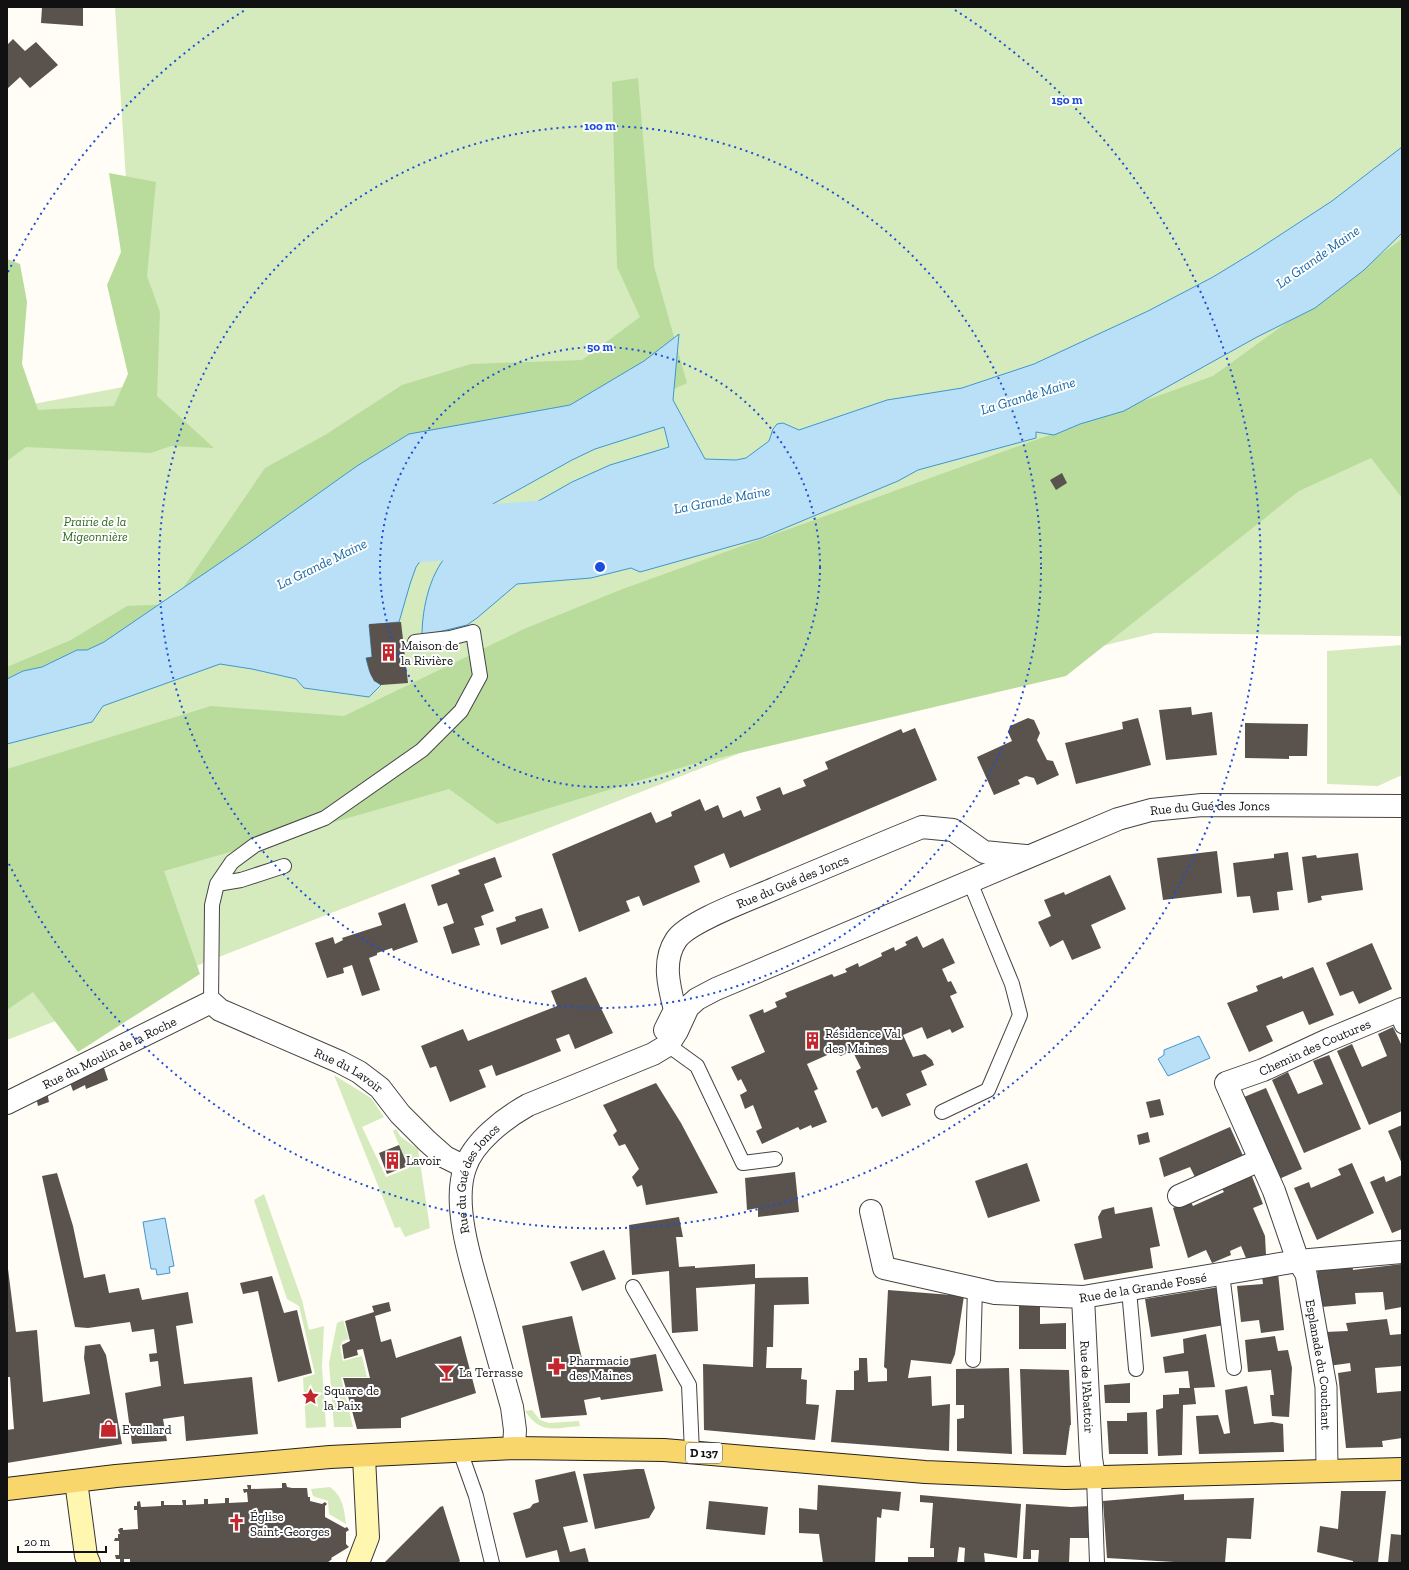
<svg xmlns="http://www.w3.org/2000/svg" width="1409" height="1570" viewBox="0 0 1409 1570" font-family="'Zilla Slab',serif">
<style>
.green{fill:#d5ebbd}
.forest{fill:#b9dc9c}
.water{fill:#b9e0f7;stroke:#3f96cf}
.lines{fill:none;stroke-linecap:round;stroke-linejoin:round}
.river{stroke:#b9e0f7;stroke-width:53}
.building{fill:#5a524d}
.service-casing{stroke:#444;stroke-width:16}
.pedestrian-casing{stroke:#444;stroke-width:23}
.minor-casing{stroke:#444;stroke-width:24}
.secondary-casing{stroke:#333;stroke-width:24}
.primary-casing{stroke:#222;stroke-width:24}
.service{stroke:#fff;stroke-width:14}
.pedestrian{stroke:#fff;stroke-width:21}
.minor{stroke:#fff;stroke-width:22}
.secondary{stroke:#fff6b0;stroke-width:22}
.primary{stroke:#f9d66b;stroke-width:22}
.ring{fill:none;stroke:#1d4ed8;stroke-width:2;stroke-dasharray:2 4}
.labels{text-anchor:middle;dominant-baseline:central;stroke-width:4;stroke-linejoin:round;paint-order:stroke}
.shield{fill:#fff;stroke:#585858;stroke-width:1}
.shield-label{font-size:12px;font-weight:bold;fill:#111}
.park-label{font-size:13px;font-style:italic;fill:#2f6b1f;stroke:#fff}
.poi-label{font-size:13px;fill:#111;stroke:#fff;text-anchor:start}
.street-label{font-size:13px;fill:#111;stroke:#fff}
.water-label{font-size:14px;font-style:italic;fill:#1768a6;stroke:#fff}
.centre{fill:#1d4ed8;stroke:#fff;stroke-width:2}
.ring-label{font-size:12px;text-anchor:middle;font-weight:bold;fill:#1d4ed8;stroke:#fff;stroke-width:4;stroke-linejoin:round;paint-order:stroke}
</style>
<rect width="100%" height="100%" fill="#fffdf5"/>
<path class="green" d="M115,7H1402V636L1155,633L868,703L7,1040V409L139,384Z
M1402,645V775L1378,786L1327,784V651Z
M334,1075L371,1098L384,1117L362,1127L386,1177L409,1168L393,1131L396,1129L401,1137L418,1149L430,1228L405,1237L400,1227L395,1228Z
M264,1194L302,1300L309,1330L324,1326L322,1367L326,1427L306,1428L303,1378L315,1374L299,1306L287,1299L254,1200Z
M343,1320L349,1339L343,1341L340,1346L343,1361L362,1356L367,1377H341L353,1427H334L329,1363L337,1323Z
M532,1410L540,1420L549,1423L579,1421L580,1426C555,1428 541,1435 525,1411Z
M330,1487C343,1497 344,1508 346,1524L329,1514L328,1501L313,1496L311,1489Z"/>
<path class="forest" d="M638,78L654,266L687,383L166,624L7,692V667L71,640L127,606L172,604L265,468L325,435L402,385L471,364L582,360L640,317L617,267L612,82Z
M109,173L156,182L147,276L160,312L157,396L214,448L171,446L151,453L26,447L7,461V259L20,264L27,302L22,364L38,410L114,406L128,374L107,285L121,252Z
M1402,239V498L1371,458L1299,491L1066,676L693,764L497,824L449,789L164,871L200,974L78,1052L33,992L7,1010V769L211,706L344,716L524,629L620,590L1213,376Z"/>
<path class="water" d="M1402,147V233L1364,270L1315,308L1257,337L1124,411L1080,424L1054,435L1036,432V438L918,470L898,481L761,538L640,572L631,568L591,578L517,584L477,618L467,625L422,636C422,608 430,570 452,550L572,482L610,465L669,447L664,427L595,449L572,460L439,534L416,567L410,584L399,622L369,625L372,657L366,658C369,670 370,678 381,685L369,697L304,688L296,679L252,669L220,664L103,706L92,722L7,744V679L23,671L42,667L77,650H87L104,642L246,545L357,466L409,434L570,405L644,361L679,334L673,400L705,459L736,460L746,458L769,441L773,429L777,424L783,423L799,430L887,400L962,388L1034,364L1148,311L1213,277L1254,252L1332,201Z
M1199,1036L1210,1058L1168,1076L1158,1059L1164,1055V1050Z
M165,1218L174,1266L169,1267L170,1273L157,1275L156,1269H151L143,1222Z"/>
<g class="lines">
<path class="river" d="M366,542L372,539L557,526"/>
</g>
<path class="building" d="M42,7H83V26L41,23Z
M13,39L25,51L36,42L58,65L30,88L20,77L7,89V45Z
M1062,473L1067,483L1056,490L1050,480Z
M401,622L408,683L381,685L374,681L370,673L366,658L372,657L369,624Z
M1191,707L1192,715L1212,712L1217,755L1166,760L1159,710Z
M1028,718L1034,720L1040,733L1037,740L1047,760L1053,761L1059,775L1037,785L1034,778L1026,776L1018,780L1020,784L994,795L977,757L1012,741L1008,732L1010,726Z
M1138,718L1151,765L1076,784L1065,743L1123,729L1122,722Z
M1245,723L1308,724L1307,756H1289V759L1245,758Z
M915,728L937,780L730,868L724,853L694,866L700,882L643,906L639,896L626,901L630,911L579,932L552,854L651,812L656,823L672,816L671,812L700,799L705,811L718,805L723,818L741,810L744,817L761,810L756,797L780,787L783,795L806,786L803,780L828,769L825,762L901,729L903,733Z
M1217,851L1222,893L1163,900L1157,858Z
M1288,852L1293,890L1277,892L1279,910L1253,913L1250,896L1237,897L1233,863L1274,858V854Z
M1358,853L1363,890L1321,896L1322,900L1308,903L1302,857L1316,855L1317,858Z
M495,857L502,877L484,884L494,911L481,916L484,925L474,928L480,945L452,954L443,927L454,923L447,903L438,906L431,885L460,874L458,870Z
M1110,875L1126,909L1091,925L1101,948L1072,960L1063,940L1050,947L1038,922L1051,916L1044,900L1064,892L1065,895Z
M405,903L418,942L393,951L392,948L377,953V955L369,958L380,990L362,996L352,965L343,968L344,973L327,978L315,943L333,937L335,944L343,940L342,938L382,925L378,913Z
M542,908L549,928L501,945L496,928L516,921L515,917Z
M917,936L923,948L943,938L955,963L942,969L948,982L951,981L957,993L950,996L964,1027L952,1033L950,1029L927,1039L922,1027L903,1035L913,1057L925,1054L932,1060L934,1065L921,1071L927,1085L906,1094L911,1105L882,1117L877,1107L872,1109L856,1071L861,1068L850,1046L849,1052L841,1056L834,1052L807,1064L818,1089L814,1091L827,1122L812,1128L811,1125L800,1130L798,1127L762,1144L756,1131L762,1128L753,1105L745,1109L740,1095L747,1091L741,1079L738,1081L731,1067L765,1052L749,1015L763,1009L764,1013L777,1007L775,1002L787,997L785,993L832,974L834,977L847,972L845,969L858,963L859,967L882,956L881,953L894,947L895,951L907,945L905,942Z
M1372,943L1392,989L1359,1004L1353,991L1340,996L1326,963Z
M1313,967L1334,1015L1309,1025L1303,1011L1266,1026L1273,1041L1249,1052L1227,1003L1258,991L1256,986L1282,976L1283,979Z
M586,977L613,1033L575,1049L569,1034L556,1039L561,1051L528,1064L496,1076L492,1065L479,1070L486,1087L450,1102L436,1066L430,1068L421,1046L463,1029L468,1041L557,1006L551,991Z
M1393,1027L1402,1046V1111L1369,1125L1337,1051L1352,1044L1362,1067L1387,1056L1378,1034Z
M1329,1055L1361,1129L1304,1153L1272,1080L1288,1072L1298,1094L1323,1084L1313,1061Z
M103,1065L108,1080L86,1089L85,1085L73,1091L69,1080Z
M656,1083L681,1123L718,1193L646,1205L642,1185L637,1187L632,1177L639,1169L625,1144L619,1146L613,1135L617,1131L603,1105Z
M1266,1088L1302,1169L1279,1179L1244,1097Z
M47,1092L49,1102L38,1106L36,1097Z
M1160,1099L1164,1115L1150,1118L1146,1102Z
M1402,1125V1164L1388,1131Z
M1230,1127L1244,1158L1196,1179L1190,1167L1164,1177L1159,1158Z
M1148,1132L1150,1142L1139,1145L1137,1135Z
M399,1145L408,1166L387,1174L379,1153Z
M1027,1163L1040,1201L988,1218L975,1181Z
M1352,1163L1374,1213L1317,1240L1294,1188L1309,1182L1311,1188L1341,1175L1338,1169Z
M795,1172L799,1212L758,1217V1208L747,1210L745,1178Z
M57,1173L73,1226L84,1278L105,1274L109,1293L139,1288L142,1300L188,1292L193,1323L176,1326L184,1384L252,1377L258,1434L186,1441L184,1416L163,1419L167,1441L132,1444L125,1393L161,1386L158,1361L150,1362L149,1354L157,1353L154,1329L132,1332L130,1322L88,1328L75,1327L42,1176Z
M1251,1174L1263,1204L1253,1208L1265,1236L1266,1255L1246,1258L1241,1246L1230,1251L1231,1255L1212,1263L1206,1250L1188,1258L1173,1208L1190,1200L1193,1206L1224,1192L1221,1187Z
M1402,1175V1229L1392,1233L1370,1182L1384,1176L1386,1182Z
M1114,1207L1115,1214L1152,1207L1160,1246L1150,1248L1153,1268L1084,1280L1074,1244L1102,1238L1098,1217L1102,1210Z
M679,1217L683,1237H676L679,1267L695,1266V1268L755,1264V1278L808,1277L809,1304L774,1305L773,1347H767L766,1368H802L801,1379L807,1380L806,1404L819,1405L815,1440L704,1430L703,1364L753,1367L755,1284L696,1288L698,1331L672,1333L669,1271L632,1275L629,1225Z
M604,1250L616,1279L582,1291L570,1262Z
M7,1261L16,1332L37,1330L43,1402L90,1394L84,1358L85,1346L100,1344L106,1355L122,1444L7,1463V1430L14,1429L10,1377H7Z
M1352,1263L1353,1270L1402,1264V1307L1385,1310L1383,1292L1355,1293L1356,1304L1321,1307L1317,1268Z
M1278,1273L1284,1330L1261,1333L1259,1320L1241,1322L1237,1286L1263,1284L1262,1276Z
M272,1276L284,1313L297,1310L312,1373L278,1382L258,1291L243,1294L240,1283Z
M1219,1287L1225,1325L1151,1337L1145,1299Z
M888,1290L964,1296L955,1354L951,1364L911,1360L908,1378L931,1376L932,1406L950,1404L949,1451L831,1442L836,1390H854V1371L859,1370V1358H867L868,1382L887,1381V1369L884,1367Z
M389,1302L391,1311L375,1316L381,1342L391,1339L396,1358L461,1336L476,1393L401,1418V1428L357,1429L343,1378H370L363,1349L357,1350L358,1355L344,1359L342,1345L350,1341L345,1321L374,1312L372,1306Z
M1019,1305L1040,1306V1324L1066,1323V1349H1019Z
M572,1316L584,1367L656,1354L663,1391L601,1400L600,1397L584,1400L587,1415L541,1418L522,1326Z
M1387,1319L1390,1335L1402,1334V1366L1375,1368L1377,1393L1402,1391V1438L1382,1441L1383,1447L1346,1448L1338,1373L1351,1371L1350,1363L1328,1366L1325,1332L1348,1331L1346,1323Z
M1206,1334L1215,1387L1194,1388L1196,1404L1183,1405L1182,1455L1158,1456L1156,1410L1163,1408V1395L1179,1394V1388H1190L1188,1371L1165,1373L1163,1357L1184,1353L1183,1339Z
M1275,1336L1278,1351L1288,1350L1292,1368L1289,1417L1272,1416L1270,1395H1274L1271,1370L1248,1372L1245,1340Z
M1009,1368L1012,1454L957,1451V1419L964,1418V1405H956V1369Z
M1020,1369L1069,1370L1071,1425H1070L1066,1455L1023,1454Z
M1130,1383V1403H1105L1104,1385Z
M1247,1386L1254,1424L1272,1422L1283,1424L1284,1452L1199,1454L1196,1416L1218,1415L1224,1434L1230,1433L1225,1390Z
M1147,1412L1148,1454H1109L1107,1421H1127V1413Z
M636,1469H644L655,1508L649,1518L595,1529L583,1474Z
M575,1471L588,1522L563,1527L570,1552L585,1548L589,1563H560L557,1550L526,1558L513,1513L530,1508L533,1504L539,1502L535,1480Z
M282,1483H286L287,1487L292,1488H307L308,1497H310V1501L322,1504L325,1502L327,1504L325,1506V1517L345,1528L347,1527L349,1530L346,1532V1544L349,1547L331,1558L332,1559L327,1563H130V1559H124V1563H120V1559H116L115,1555H119V1541H114L115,1538H118V1534H120L118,1530L120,1528H123V1530L138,1529L137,1510H134V1506H137V1502L140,1501L141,1507L161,1506V1501H164V1505H183L182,1500H186V1505L204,1504V1499H208V1504L225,1503V1498H229V1503L248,1502L247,1492L244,1493L243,1489H248L247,1485H251V1489L282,1488Z
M818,1485L901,1492L899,1511L882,1509L881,1518L877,1517L875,1563H823L819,1534L799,1533V1508L817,1510Z
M1341,1491H1386L1378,1563H1353V1561L1317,1552L1320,1526L1338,1529Z
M1184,1494V1500L1254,1498L1251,1539L1227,1538L1225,1563H1191L1107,1558L1103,1501Z
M920,1495L1021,1504L1017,1558L984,1553L985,1563H964L965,1548L959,1547L957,1563H908V1557H934V1548H930L933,1503L920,1502Z
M709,1501L768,1507L765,1535L706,1529Z
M1026,1504L1071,1507L1090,1506L1091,1538H1070L1069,1563H1038L1039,1550H1031V1559H1023Z
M443,1506L460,1561L458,1563H384L440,1507Z
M1391,1534L1402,1535V1563H1388Z"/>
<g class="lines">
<defs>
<path id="service" d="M217,884L241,880L284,866
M211,1002L212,905L217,884L232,862L255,845L325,818L422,750L461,711L480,676L473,632L450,638L415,642
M1396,1012L1402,1026
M668,1045L697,1066L743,1163L775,1159
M942,1112L988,1090L1020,1015L1012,984L970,882
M1222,1274L1234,1368
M633,1287L689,1385L692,1452
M1129,1290L1136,1369
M973,1360L975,1287
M460,1451L476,1496L492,1563
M1094,1477L1097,1563"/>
<g id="pedestrian">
<path id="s1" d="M1298,1261L1306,1274L1326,1387L1327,1470"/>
</g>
<g id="minor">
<path id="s2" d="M665,1030L675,1010C669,987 662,961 676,940C688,921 754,898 776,888C824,868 873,847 922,827L953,830L984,852L1026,856"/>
<path id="s3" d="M7,1103L211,1002L220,1010L340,1062L359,1072L380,1088L400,1114L427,1141L445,1157L465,1167"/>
<path d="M1179,1196L1260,1160"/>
<path id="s4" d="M871,1211L884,1268L995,1293L1083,1297L1298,1261L1402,1252"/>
<path id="s5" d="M1298,1261L1274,1191L1226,1083L1263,1070L1328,1040L1402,1009"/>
<path id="s6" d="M1083,1297L1091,1458L1094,1477"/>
<path id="s7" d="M514,1448L515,1430L512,1407C503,1375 494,1343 485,1311C474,1272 451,1207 465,1168C473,1142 505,1118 528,1105L653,1054L668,1045L677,1031L688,1007L697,999L716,989L1118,819L1151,810L1202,805L1402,806"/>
</g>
<path id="secondary" d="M76,1481L86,1556L89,1563
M358,1563L368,1537L364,1457"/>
<path id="primary" d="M7,1489L116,1476L330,1457L514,1448L664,1450L925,1472L1065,1478L1402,1469"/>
</defs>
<use href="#service" class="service-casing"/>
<use href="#pedestrian" class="pedestrian-casing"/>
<use href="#minor" class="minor-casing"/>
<use href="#secondary" class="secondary-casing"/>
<use href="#primary" class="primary-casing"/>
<use href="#service" class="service"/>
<use href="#pedestrian" class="pedestrian"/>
<use href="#minor" class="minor"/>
<use href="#secondary" class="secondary"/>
<use href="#primary" class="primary"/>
</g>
<g class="ring">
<circle cx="600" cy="567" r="220"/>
<circle cx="600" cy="567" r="441"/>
<path d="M8 272A661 661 0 0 1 245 10M955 10A661 661 0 1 1 8 862"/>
</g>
<defs>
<symbol id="building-bare" viewBox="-9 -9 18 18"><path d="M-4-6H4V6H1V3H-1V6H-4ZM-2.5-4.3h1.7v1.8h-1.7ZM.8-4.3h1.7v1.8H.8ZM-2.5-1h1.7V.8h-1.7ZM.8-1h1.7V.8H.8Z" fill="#c4262e" stroke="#fff" stroke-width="2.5" paint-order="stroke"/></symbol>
<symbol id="pharmacy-bare" viewBox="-9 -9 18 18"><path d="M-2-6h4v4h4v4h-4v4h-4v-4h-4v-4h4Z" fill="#c4262e" stroke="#fff" stroke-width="2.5" paint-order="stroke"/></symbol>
<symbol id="bar-bare" viewBox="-9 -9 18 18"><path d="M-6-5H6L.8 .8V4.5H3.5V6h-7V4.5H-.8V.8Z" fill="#c4262e" stroke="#fff" stroke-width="2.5" paint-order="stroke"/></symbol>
<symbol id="sight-bare" viewBox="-9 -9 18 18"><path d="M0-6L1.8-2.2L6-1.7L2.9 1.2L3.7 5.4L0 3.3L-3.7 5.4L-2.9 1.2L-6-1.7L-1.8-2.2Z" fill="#c4262e" stroke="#fff" stroke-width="2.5" paint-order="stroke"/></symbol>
<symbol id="shop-bare" viewBox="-9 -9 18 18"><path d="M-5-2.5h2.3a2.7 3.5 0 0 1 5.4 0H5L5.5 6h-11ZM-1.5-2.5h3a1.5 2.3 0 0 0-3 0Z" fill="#c4262e" stroke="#fff" stroke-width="2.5" paint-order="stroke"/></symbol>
<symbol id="church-bare" viewBox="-9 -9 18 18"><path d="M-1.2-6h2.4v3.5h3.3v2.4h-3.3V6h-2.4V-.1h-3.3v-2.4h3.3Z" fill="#c4262e" stroke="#fff" stroke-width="2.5" paint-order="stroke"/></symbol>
</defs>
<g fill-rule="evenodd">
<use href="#building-bare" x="376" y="640" width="25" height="25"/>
<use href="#building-bare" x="800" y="1028" width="25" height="25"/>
<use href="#building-bare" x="380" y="1148" width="25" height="25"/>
<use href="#pharmacy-bare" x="544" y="1354" width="25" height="25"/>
<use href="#bar-bare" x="434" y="1360" width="25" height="25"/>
<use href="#sight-bare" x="298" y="1384" width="25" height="25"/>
<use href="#shop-bare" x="96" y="1416" width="25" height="25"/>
<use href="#church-bare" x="224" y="1510" width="25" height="25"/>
</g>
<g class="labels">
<rect class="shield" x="686" y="1443" width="36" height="20" rx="3"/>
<g class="shield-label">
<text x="704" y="1453">D 137</text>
</g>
<g class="park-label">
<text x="95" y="521">Prairie de la<tspan x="95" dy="15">Migeonnière</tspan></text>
</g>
<g class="poi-label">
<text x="401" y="645">Maison de<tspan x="401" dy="15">la Rivière</tspan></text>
<text x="825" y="1033">Résidence Val<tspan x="825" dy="15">des Maines</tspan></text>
<text x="406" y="1160">Lavoir</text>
<text x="569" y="1360">Pharmacie<tspan x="569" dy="15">des Maines</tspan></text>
<text x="459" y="1372">La Terrasse</text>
<text x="324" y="1390">Square de<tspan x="324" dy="15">la Paix</tspan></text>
<text x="122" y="1429">Eveillard</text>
<text x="250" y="1516">Église<tspan x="250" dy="15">Saint-Georges</tspan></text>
</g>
<g class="street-label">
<text stroke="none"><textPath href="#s7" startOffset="1137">Rue du Gué des Joncs</textPath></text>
<text stroke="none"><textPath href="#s2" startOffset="226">Rue du Gué des Joncs</textPath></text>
<text stroke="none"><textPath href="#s5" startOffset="288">Chemin des Coutures</textPath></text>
<text stroke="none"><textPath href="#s3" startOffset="114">Rue du Moulin de la Roche</textPath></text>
<text stroke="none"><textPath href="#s3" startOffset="382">Rue du Lavoir</textPath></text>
<text stroke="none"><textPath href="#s7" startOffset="281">Rue du Gué des Joncs</textPath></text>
<text stroke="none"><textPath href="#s4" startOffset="321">Rue de la Grande Fossé</textPath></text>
<text stroke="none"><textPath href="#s1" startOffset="107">Esplanade du Couchant</textPath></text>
<text stroke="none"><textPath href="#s6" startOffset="90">Rue de l'Abattoir</textPath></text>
</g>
<g class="water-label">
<text transform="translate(1318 257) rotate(-35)">La Grande Maine</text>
<text transform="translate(1028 396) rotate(-17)">La Grande Maine</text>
<text transform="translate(722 500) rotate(-11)">La Grande Maine</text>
<text transform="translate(322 564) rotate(-26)">La Grande Maine</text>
</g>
</g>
<circle cx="600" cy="567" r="6" class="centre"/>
<g class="ring-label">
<text x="1067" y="104">150 m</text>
<text x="600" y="130">100 m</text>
<text x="600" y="351">50 m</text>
</g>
<rect width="1409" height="1570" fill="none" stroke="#111111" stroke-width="16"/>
<path d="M18 1546v6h88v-6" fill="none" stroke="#111111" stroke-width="2"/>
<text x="24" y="1546" font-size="12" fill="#111111" stroke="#ffffff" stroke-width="3" paint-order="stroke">20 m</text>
</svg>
